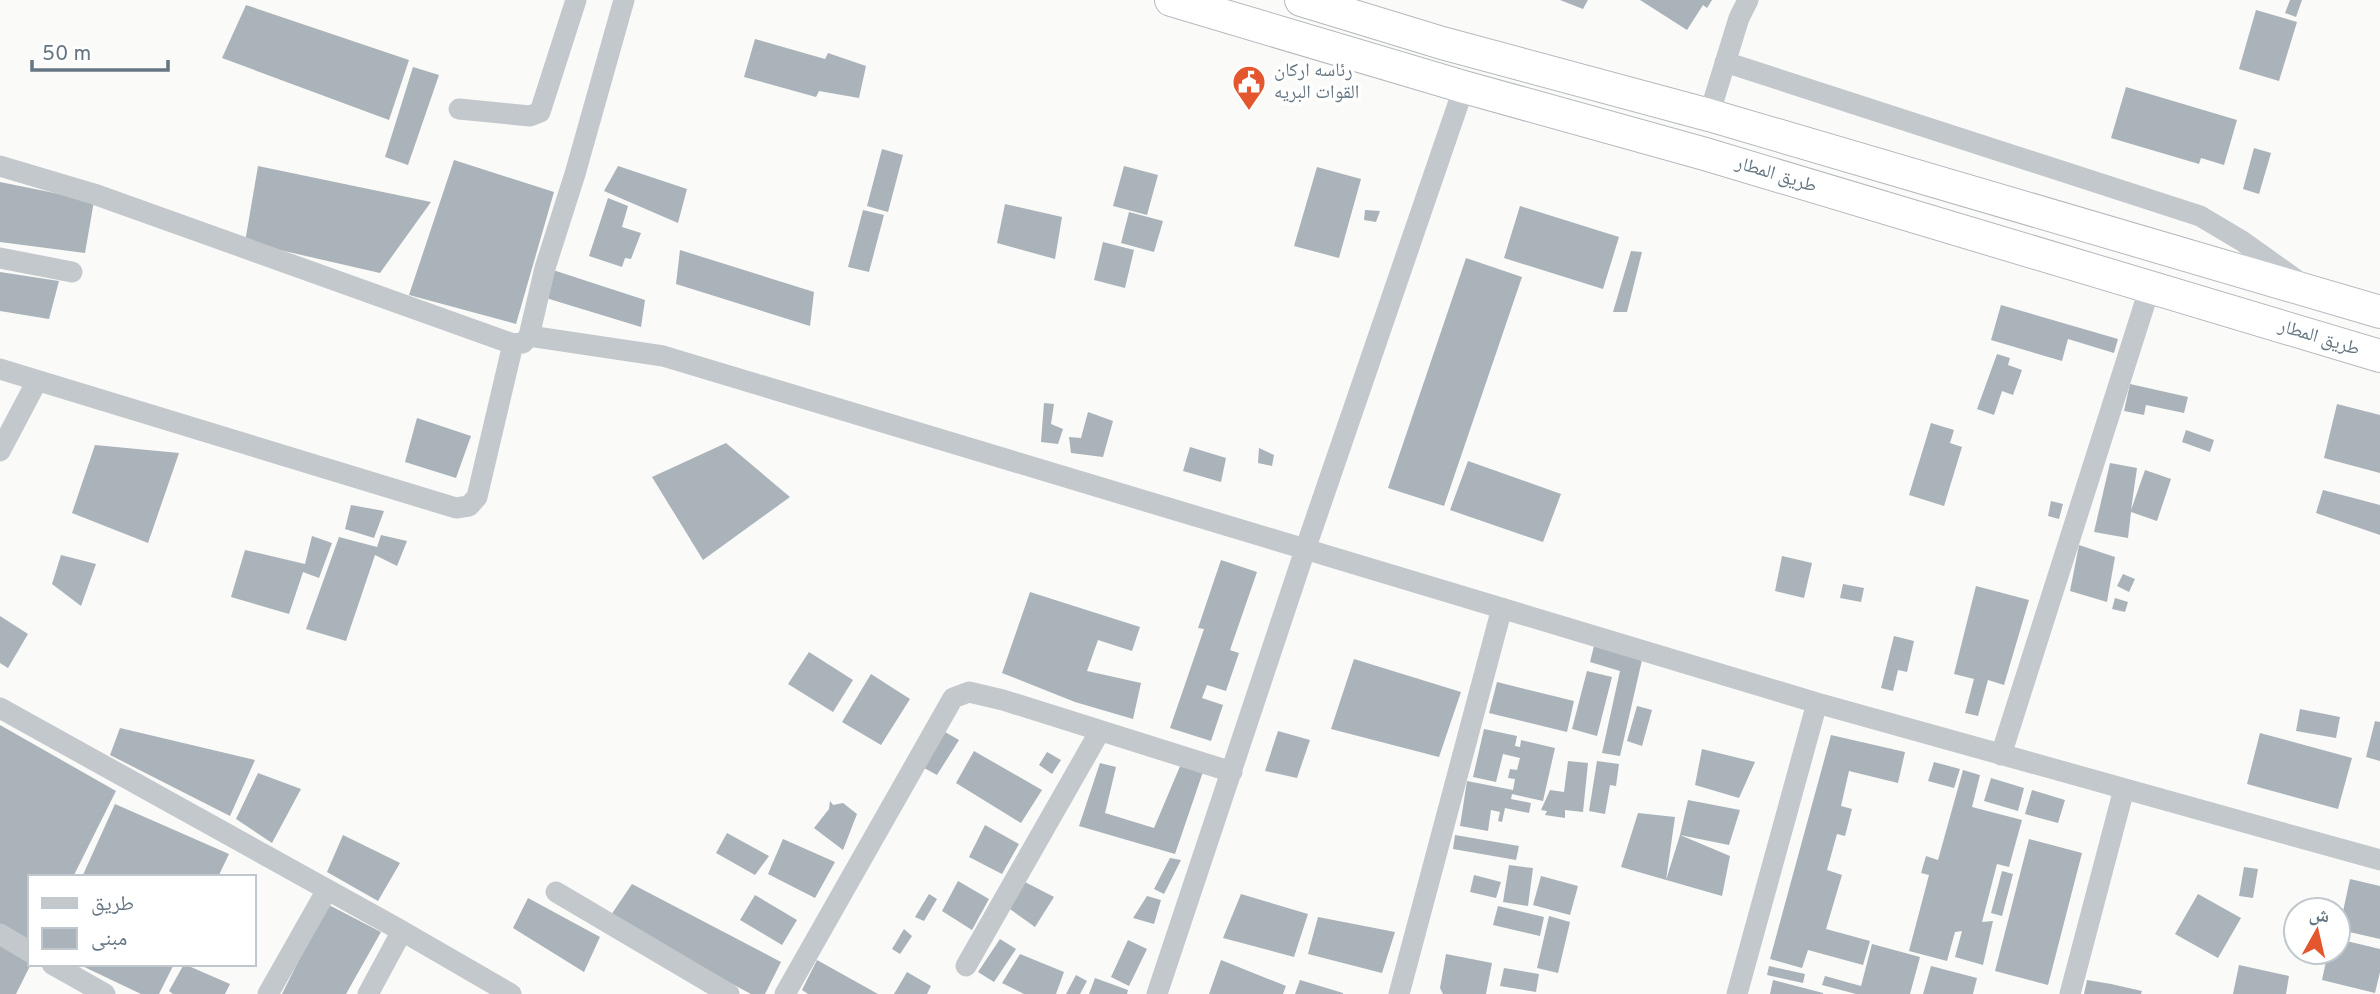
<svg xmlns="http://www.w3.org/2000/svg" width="2380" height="994" viewBox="0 0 2380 994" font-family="Overpass,'Noto Naskh Arabic',sans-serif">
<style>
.building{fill:#aab3b9}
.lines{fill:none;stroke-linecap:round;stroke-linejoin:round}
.highway-casing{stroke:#b4b9bd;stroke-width:34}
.minor{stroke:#c3c8cc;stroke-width:21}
.highway{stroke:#fff;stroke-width:32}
.labels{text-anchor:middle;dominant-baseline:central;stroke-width:7;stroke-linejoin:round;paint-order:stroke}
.poi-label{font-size:19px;fill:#657683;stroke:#fff;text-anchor:start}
.street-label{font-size:19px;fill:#657683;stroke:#fff}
</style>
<rect width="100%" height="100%" fill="#fafaf8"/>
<path class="building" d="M1560,0H1588L1583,9Z
M1640,0H1712L1707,8L1703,5L1687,30Z
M2290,0H2302L2296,17L2285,13Z
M246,5L409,60L389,120L222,58Z
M2256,10L2297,22L2279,81L2239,69Z
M755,39L825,59L828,53L866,66L859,98L819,91L816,97L744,77Z
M413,67L439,75L408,165L385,157Z
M2126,87L2237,120L2224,165L2201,158L2199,164L2111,138Z
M2254,148L2271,153L2259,194L2243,189Z
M882,149L903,155L888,212L867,206Z
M454,160L554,192L516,324L409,295Z
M258,166L431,202L380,273L245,242Z
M618,166L687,189L678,223L604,191Z
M1124,166L1158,175L1147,215L1113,206Z
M1317,167L1361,179L1339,258L1294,246Z
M0,182L94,201L85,253L0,242Z
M608,198L628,206L622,227L641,233L631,259L625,258L622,267L589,256Z
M1005,204L1062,217L1055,259L997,243Z
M1520,206L1619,237L1603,289L1504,258Z
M863,210L884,215L869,272L848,267Z
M1365,210L1380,211L1376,222L1364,220Z
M1129,212L1163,221L1154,252L1121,243Z
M1103,242L1134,250L1125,288L1094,280Z
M680,250L814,292L810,326L676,284Z
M1631,251L1642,252L1627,312H1613Z
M1466,258L1522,277L1444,506L1388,488Z
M553,270L645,300L641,327L546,298Z
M0,272L59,281L49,319L0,311Z
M2001,305L2118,339L2114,353L2068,339L2062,361L1991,340Z
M1997,354L2010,358L2008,365L2022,370L2013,395L2002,391L1994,415L1977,409Z
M2130,384L2188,397L2184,413L2146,405L2144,415L2124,411Z
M1044,403L1054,404L1051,424L1063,429L1058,444L1041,442Z
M2337,404L2380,415V473L2324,458Z
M1088,412L1113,421L1103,457L1071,453L1069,437L1081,438Z
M417,418L471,436L456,478L405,462Z
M1931,423L1954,430L1950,443L1962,447L1944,506L1909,495Z
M2186,430L2214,440L2210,452L2182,442Z
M726,443L790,497L703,560L652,477Z
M95,445L179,453L148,543L72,513Z
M1190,447L1226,458L1221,482L1183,471Z
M1259,448L1274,455L1272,466L1258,463Z
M1468,461L1561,494L1543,542L1450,510Z
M2110,463L2137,468L2131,510L2145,470L2171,479L2157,521L2131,512L2128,538L2094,532Z
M2323,490L2380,505V535L2316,513Z
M2051,501L2063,504L2059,519L2048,516Z
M351,505L384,511L374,538L345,529Z
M381,535L407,541L397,566L375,555L346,641L306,629L339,537L377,547Z
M312,536L332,543L319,578L303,572L289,614L231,597L245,550L305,564Z
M2079,545L2115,557L2107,602L2070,591Z
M61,555L96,564L81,606L52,584Z
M1782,556L1812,563L1804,598L1775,591Z
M1221,560L1257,572L1230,650L1239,653L1226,691L1207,685L1202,698L1223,705L1211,741L1170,728L1204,629L1198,628Z
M2123,574L2135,579L2129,592L2117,586Z
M1843,584L1864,588L1861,602L1840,598Z
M1976,586L2029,600L2004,685L1988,680L1978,716L1965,713L1974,679L1954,674Z
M1030,592L1140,627L1132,651L1098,640L1087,671L1141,683L1133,719L1075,702L1002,673Z
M2115,598L2128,602L2125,612L2112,609Z
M0,616L28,634L8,668L0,663Z
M1894,636L1914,641L1907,672L1898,670L1893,691L1881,688Z
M1594,646L1642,660L1620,756L1602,753L1620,671L1590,662Z
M809,652L853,680L833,712L788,684Z
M1354,659L1461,692L1439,757L1331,729Z
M1587,671L1612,677L1597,736L1572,729Z
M871,674L910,699L881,745L842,722Z
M1497,682L1574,701L1567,732L1489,713Z
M1637,706L1652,710L1642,746L1627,741Z
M2300,709L2340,717L2336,738L2296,731Z
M2375,721L2380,722V761L2366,757Z
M0,725L116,791L73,877H30V941L0,924Z
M120,728L255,760L230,816L110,755Z
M1484,729L1517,736L1515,746L1520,747L1521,740L1555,748L1543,801L1512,794L1511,799L1531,803L1529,813L1505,808L1502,822L1498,821L1500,812L1491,810L1488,831L1460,826L1467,781L1513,790L1515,779L1508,778L1510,769L1517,770L1520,758L1503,754L1496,782L1473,777Z
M1278,731L1310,740L1297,778L1265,771Z
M945,732L959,740L937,775L924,768Z
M2260,733L2352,758L2338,809L2247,784Z
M1831,735L1905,752L1898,783L1849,771L1841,806L1852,809L1845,836L1837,834L1827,870L1842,875L1826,929L1870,941L1863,965L1808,950L1802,968L1770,959Z
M1702,749L1755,762L1739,798L1695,785Z
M974,751L1042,790L1021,823L956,783Z
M1047,752L1061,760L1052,774L1039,765Z
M1568,761L1588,763L1583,812L1565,810V818L1545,815L1547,811L1541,810L1550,790L1564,792Z
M1597,761L1619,764L1616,786L1610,785L1605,814L1589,811Z
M1934,762L1960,769L1954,788L1928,781Z
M1100,763L1116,767L1105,813L1154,828L1181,764L1206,763L1175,854L1079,826Z
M1963,770L1980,775L1972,807L2022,820L2009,867L1997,864L1982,922L1993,921L1983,965L1955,957L1962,931L1955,932L1947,961L1909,951L1929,875L1921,873L1926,856L1938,860Z
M258,773L301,789L272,843L236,819Z
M1991,778L2024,788L2018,811L1984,801Z
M2032,790L2065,800L2058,823L2025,814Z
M1688,800L1740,810L1729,845L1680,835L1730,856L1722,896L1621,867L1638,813L1675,817L1666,880L1680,835Z
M830,801L833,805L843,803L857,814L843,850L814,828L829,809Z
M115,804L229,854L218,877H82Z
M985,825L1019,844L1002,874L969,857Z
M727,833L769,856L755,875L716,853Z
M343,835L400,863L378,901L327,872Z
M1455,835L1519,846L1516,860L1453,849Z
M783,839L835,862L815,898L768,874Z
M2029,839L2082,853L2048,985L1995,971Z
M1170,858L1181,860L1164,894L1154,889Z
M1509,865L1533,868L1528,906L1503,902Z
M2244,867L2258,869L2253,898L2239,896Z
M2002,871L2013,874L2002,916L1991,913Z
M1474,875L1501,882L1496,898L1470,892Z
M1541,876L1578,886L1570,915L1533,905Z
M2350,879L2380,886V939L2345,931L2348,918L2342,916Z
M958,881L989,899L972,930L942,911Z
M1025,882L1054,897L1035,927L1007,907Z
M632,884L781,962L765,994H751L609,918Z
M929,894L937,899L924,921L915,917Z
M1241,894L1308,914L1294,957L1223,938Z
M2198,894L2241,918L2218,958L2175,934Z
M755,895L797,920L782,945L740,920Z
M1147,896L1161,900L1154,924L1133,918Z
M528,898L600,937L584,972L513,928Z
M327,904L381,932L346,994H282Z
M1498,906L1544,917L1540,936L1493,925Z
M1549,916L1570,922L1558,973L1537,968Z
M1318,917L1395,932L1382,973L1308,954Z
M904,929L912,936L900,954L892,949Z
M1000,939L1016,949L994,982L978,972Z
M2338,939L2380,949V972L2375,993L2322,980L2328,952H2338Z
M1128,940L1147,949L1129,986L1111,977Z
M1872,944L1920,957L1910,994H1856L1822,985L1825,976L1861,986Z
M0,945L30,961L31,964L16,994H0Z
M1020,954L1064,972L1056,994H1024L1002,983Z
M1446,954L1492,963L1486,994H1443L1440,988Z
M817,960L878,994H808L802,990Z
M1221,960L1286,986L1283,994H1209Z
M78,964H174L159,994H141Z
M184,964L230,984L225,994H173L169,991Z
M2239,965L2289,976L2286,994H2233Z
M1769,966L1805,974L1803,983L1767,975Z
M1931,966L1977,978L1973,994H1923Z
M1504,968L1539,974L1536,992L1500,986Z
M907,972L931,986L927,994H894Z
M1076,975L1087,981L1080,994H1066Z
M1095,978L1128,990L1127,994H1089Z
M1300,980L1343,993V994H1295Z
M1773,980L1823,993V994H1770Z
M2087,980L2111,984L2142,991L2141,994H2084Z"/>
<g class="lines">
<defs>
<path id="highway" d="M1171,0L1464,87L1705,154L2380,356
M1301,0L1442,43L1709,115L2380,312"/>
</defs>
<use href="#highway" class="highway-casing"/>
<path class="minor" d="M1725,62L2200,216L2242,241L2298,281
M459,109L530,116L540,112L576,0
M1709,115L1739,18L1748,0
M0,166L94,194L513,344L523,343L529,336L545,268L575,174L624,0
M0,258L72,272
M529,336L663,356L1817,703L2380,860
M0,369L456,508L469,506L477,497L513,344
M0,451L37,381
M0,708L402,931L368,994
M2001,755L2150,287
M556,892L729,994
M402,931L511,994
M0,934L30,952
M52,964L105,994
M966,966L1100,731
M268,994L327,890
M785,994L953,698L969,692L1003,700L1232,772
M1157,994L1305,550L1464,87
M1399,994L1502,608
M1737,994L1817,703
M2070,994L2124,789"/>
<use href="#highway" class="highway"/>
</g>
<defs>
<symbol id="civic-pin" viewBox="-11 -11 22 30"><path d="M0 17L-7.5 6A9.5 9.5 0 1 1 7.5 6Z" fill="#e4572e" stroke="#fff"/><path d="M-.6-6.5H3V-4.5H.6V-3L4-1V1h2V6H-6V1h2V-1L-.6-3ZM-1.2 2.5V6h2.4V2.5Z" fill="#fff"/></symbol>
</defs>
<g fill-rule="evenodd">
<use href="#civic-pin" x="1230" y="63" width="38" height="52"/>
</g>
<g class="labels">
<g class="poi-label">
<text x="1274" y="71">رئاسه اركان<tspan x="1274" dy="22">القوات البريه</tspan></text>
</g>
<g class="street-label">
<text transform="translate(1776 175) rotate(17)">طريق المطار</text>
<text transform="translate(2319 338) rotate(17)">طريق المطار</text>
</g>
</g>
<rect x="28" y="875" width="228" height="91" fill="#ffffff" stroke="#c1c8cd" stroke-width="2"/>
<rect x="42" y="898" width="35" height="10" fill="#c3c8cc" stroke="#c1c8cd" stroke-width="2"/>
<text x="91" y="910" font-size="21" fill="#657683">طريق</text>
<rect x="42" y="928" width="35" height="21" fill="#aab3b9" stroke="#c1c8cd" stroke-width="2"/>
<text x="91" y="945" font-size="21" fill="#657683">مبنى</text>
<g transform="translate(2317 931) rotate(8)"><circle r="33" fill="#ffffff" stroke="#c1c8cd" stroke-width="2"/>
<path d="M0-5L12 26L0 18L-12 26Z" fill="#e4572e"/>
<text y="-10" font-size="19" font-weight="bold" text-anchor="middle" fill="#657683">ش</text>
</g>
<path d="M32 60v10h136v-10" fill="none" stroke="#657683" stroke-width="3.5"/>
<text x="42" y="60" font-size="21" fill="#657683" stroke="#ffffff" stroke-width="5" paint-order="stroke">50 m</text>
</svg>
